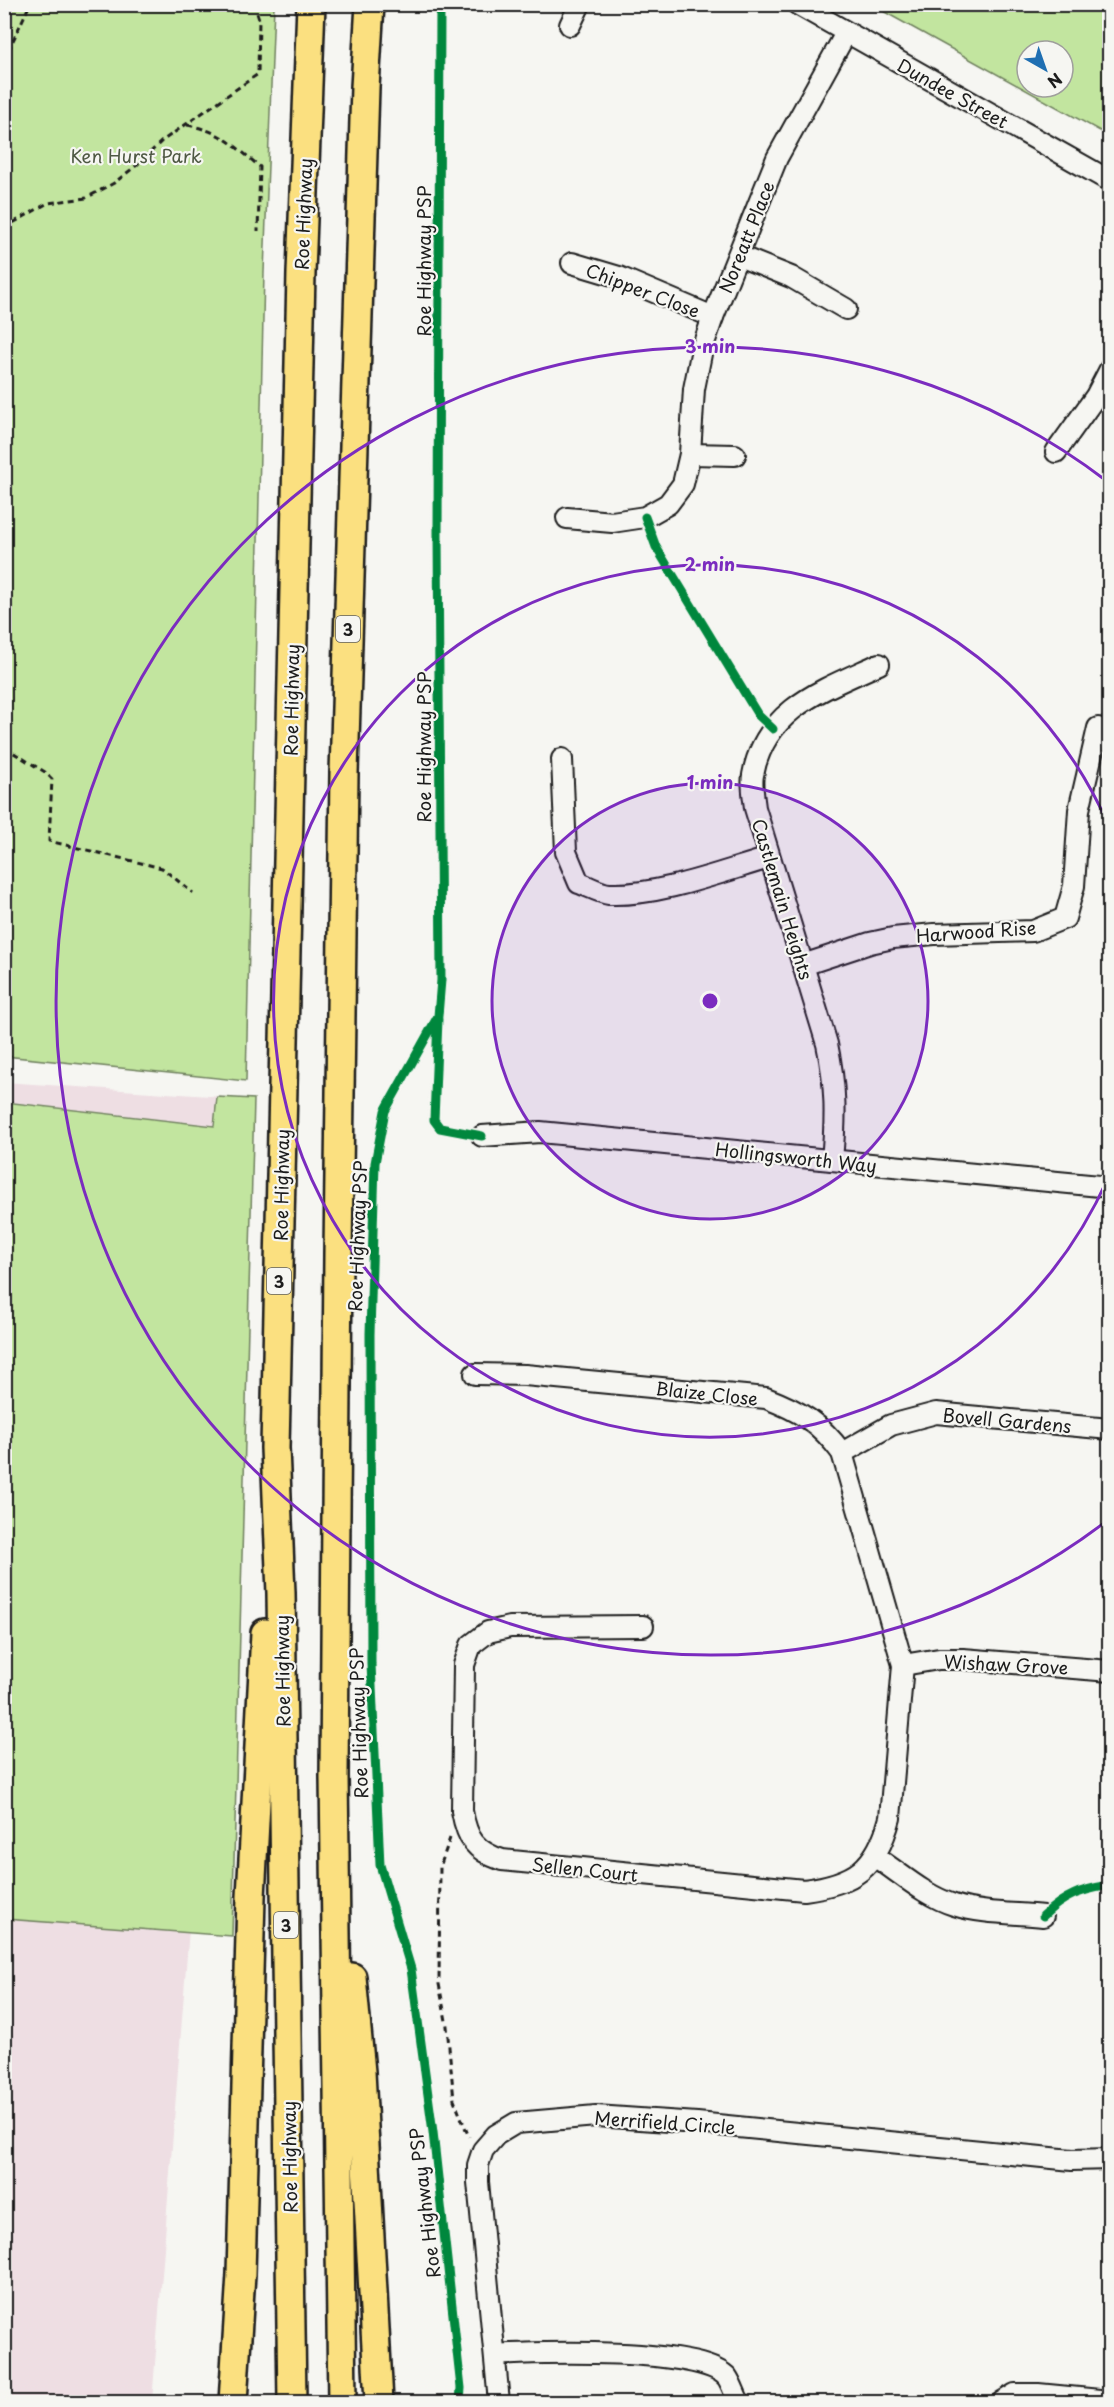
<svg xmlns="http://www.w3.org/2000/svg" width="1114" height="2407" font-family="'Playpen Sans',sans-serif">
<rect width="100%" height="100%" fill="#f6f6f2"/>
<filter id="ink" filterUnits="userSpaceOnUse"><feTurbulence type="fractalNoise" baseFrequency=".0167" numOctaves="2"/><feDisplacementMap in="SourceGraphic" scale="12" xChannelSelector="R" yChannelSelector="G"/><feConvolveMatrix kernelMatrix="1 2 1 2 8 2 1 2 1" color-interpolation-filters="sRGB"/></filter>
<g filter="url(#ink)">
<polygon fill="#eedee3" points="4,1082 254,1099 152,2402 5,2402"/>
<g fill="#c2e59f" stroke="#6f805e" stroke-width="1.5" fill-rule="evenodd">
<polygon points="5,4 274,5 264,272 246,1081 5,1056"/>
<path d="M872,5h237v131zM1027,51h36v36h-36z"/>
<polygon points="217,1097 254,1099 232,1936 5,1919 5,1102 214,1126"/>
</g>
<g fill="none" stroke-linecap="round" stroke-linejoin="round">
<defs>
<g id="minor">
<polyline points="797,4 1110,181"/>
<polyline points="570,25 580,4"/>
<polyline points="739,256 791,277 846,309"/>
<polyline points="572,263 619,277 713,317"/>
<polyline points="1056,452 1096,396 1110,369"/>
<polyline points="690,454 735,455"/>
<polyline points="567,518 612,522 645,517 668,504 683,484 690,454 694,389 702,349 713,317 777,158 846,33"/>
<path d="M562,759l4,93 13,31c9,3 21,10 30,11 50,2 112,-22 160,-36"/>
<polyline points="803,965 870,943 893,938 934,934 1033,931 1065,918 1074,886 1079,810 1098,728"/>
<polyline points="482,1136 540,1132 1110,1187"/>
<path d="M832,1160c4,-43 4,-74 -5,-116l-72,-236c-1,-10 -4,-23 -2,-33 12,-67 72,-86 126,-111"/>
<path d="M475,1374l50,1 241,23c34,13 54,25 76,55l61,212 -13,153c-14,51 -35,65 -86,72l-302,-30c-27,-9 -35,-21 -40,-49l2,-146 7,-20 17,-13 22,-5 133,-1"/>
<polyline points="842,1453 891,1425 936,1413 1110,1429"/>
<polyline points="903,1665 939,1659 963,1659 1110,1671"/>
<path d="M874,1856c26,17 51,40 80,49 28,9 60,8 89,11"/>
<path d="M495,2355c41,-3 207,-8 232,22 5,7 8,18 12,25"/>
<polyline points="499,2402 478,2182 478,2165 483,2150 496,2135 516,2123 596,2116 697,2123 1072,2160 1110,2159"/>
<polyline points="1002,2402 1015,2394 1038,2394 1110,2401"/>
</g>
<g id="highway">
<polyline points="352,1977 361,2072 379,2402"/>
<polyline points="233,2402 241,2274 251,1897 265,1633"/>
<polyline points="292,2402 281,1593 275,1448 301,273 311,4"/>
<polyline points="342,2402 334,1776 338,1254 344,773 365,87 370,4"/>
</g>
</defs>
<use href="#minor" stroke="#1c1c1c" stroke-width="24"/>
<use href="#highway" stroke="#1c1c1c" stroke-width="32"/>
<g stroke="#1c1c1c" stroke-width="3" stroke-dasharray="6 4.5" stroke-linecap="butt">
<polyline points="4,60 30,4"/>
<path d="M187,125c34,6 48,21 73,42l-2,64"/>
<polyline points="4,228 48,203 86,198 114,183 137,165 162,141 258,74 259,19 254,4"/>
<polyline points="4,750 9,750 45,772 52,779 49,841 162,868 193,893"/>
<polyline points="450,1838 440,1867 439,1984 447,2026 454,2100 469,2137"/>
</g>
<use href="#minor" stroke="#f6f6f2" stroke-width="20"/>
<use href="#highway" stroke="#fbe080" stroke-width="27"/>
<defs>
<g id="cycleway">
<polyline points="440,4 438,533 441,980 438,1016 385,1111 375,1163 370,1334 371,1664 380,1865 411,1969 433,2132 461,2388 460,2402"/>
<polyline points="645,517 656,547 758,715 773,729"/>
<polyline points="438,1019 434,1120 440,1128 482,1136"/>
<path d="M1043,1916c22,-21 37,-26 67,-31"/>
</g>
</defs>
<use href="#cycleway" stroke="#f6f6f2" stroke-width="13"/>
<use href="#cycleway" stroke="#00873e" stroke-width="9"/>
</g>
</g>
<circle cx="710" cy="1001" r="218" fill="#7b2cbf" fill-opacity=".12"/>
<g fill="none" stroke="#7b2cbf" stroke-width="3">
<circle cx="710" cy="1001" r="218"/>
<path d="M1108 1178A436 436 0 1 1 1108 824"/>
<path d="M1108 1520A654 654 0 1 1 1108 482"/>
</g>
<g text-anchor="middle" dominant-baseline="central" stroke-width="4.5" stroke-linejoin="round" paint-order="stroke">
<g fill="#f6f6f2" stroke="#5d5d5c" stroke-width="1.5">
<rect x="336" y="616" width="24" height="26" rx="4.5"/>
<rect x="267" y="1268" width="24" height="26" rx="4.5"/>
<rect x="274" y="1912" width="24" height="26" rx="4.5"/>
</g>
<g font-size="16" font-weight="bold" fill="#1c1c1c">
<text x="348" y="629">3</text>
<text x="279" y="1281">3</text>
<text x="286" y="1925">3</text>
</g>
<g font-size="18" fill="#1c1c1c" stroke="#f6f6f2">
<text transform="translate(953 93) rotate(29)">Dundee Street</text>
<text transform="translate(303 214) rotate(-88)">Roe Highway</text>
<text transform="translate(746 237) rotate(-68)">Noreatt Place</text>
<text transform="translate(423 261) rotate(-90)">Roe Highway PSP</text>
<text transform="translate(643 290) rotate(21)">Chipper Close</text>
<text transform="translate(291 700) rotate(-89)">Roe Highway</text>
<text transform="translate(423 747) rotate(-90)">Roe Highway PSP</text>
<text transform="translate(783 899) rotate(73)">Castlemain Heights</text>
<text transform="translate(976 931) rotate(-4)">Harwood Rise</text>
<text transform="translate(796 1157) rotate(6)">Hollingsworth Way</text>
<text transform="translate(281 1185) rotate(-89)">Roe Highway</text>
<text transform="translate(357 1236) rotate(-88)">Roe Highway PSP</text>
<text transform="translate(707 1393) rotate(6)">Blaize Close</text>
<text transform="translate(1007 1420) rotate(5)">Bovell Gardens</text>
<text transform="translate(1006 1664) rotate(3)">Wishaw Grove</text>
<text transform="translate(282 1671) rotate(-91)">Roe Highway</text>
<text transform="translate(358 1723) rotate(-92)">Roe Highway PSP</text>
<text transform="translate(585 1869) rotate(6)">Sellen Court</text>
<text transform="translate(665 2122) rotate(4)">Merrifield Circle</text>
<text transform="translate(289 2157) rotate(-91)">Roe Highway</text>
<text transform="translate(424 2203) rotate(-97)">Roe Highway PSP</text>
</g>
<g font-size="18" fill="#4e5843" stroke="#f6f6f2">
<text x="136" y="155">Ken Hurst Park</text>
</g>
</g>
<circle cx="710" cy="1001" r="9" fill="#7b2cbf" stroke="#f6f6f2" stroke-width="3"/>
<g font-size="18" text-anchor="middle" font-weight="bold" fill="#7b2cbf" stroke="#f6f6f2" stroke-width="4.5" stroke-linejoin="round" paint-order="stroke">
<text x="710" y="353">3 min</text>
<text x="710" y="571">2 min</text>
<text x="710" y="789">1 min</text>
</g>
<rect width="1114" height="2407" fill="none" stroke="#f6f6f2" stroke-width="24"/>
<rect x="12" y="12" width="1090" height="2383" fill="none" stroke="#1c1c1c" stroke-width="2" filter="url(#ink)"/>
<g transform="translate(1045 69) rotate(140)"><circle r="28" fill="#f6f6f2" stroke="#9f9f9c" stroke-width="1.5"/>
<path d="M0-4.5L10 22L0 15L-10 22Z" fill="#1f6fb2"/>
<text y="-9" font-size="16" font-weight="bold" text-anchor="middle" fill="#1c1c1c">N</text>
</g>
</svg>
